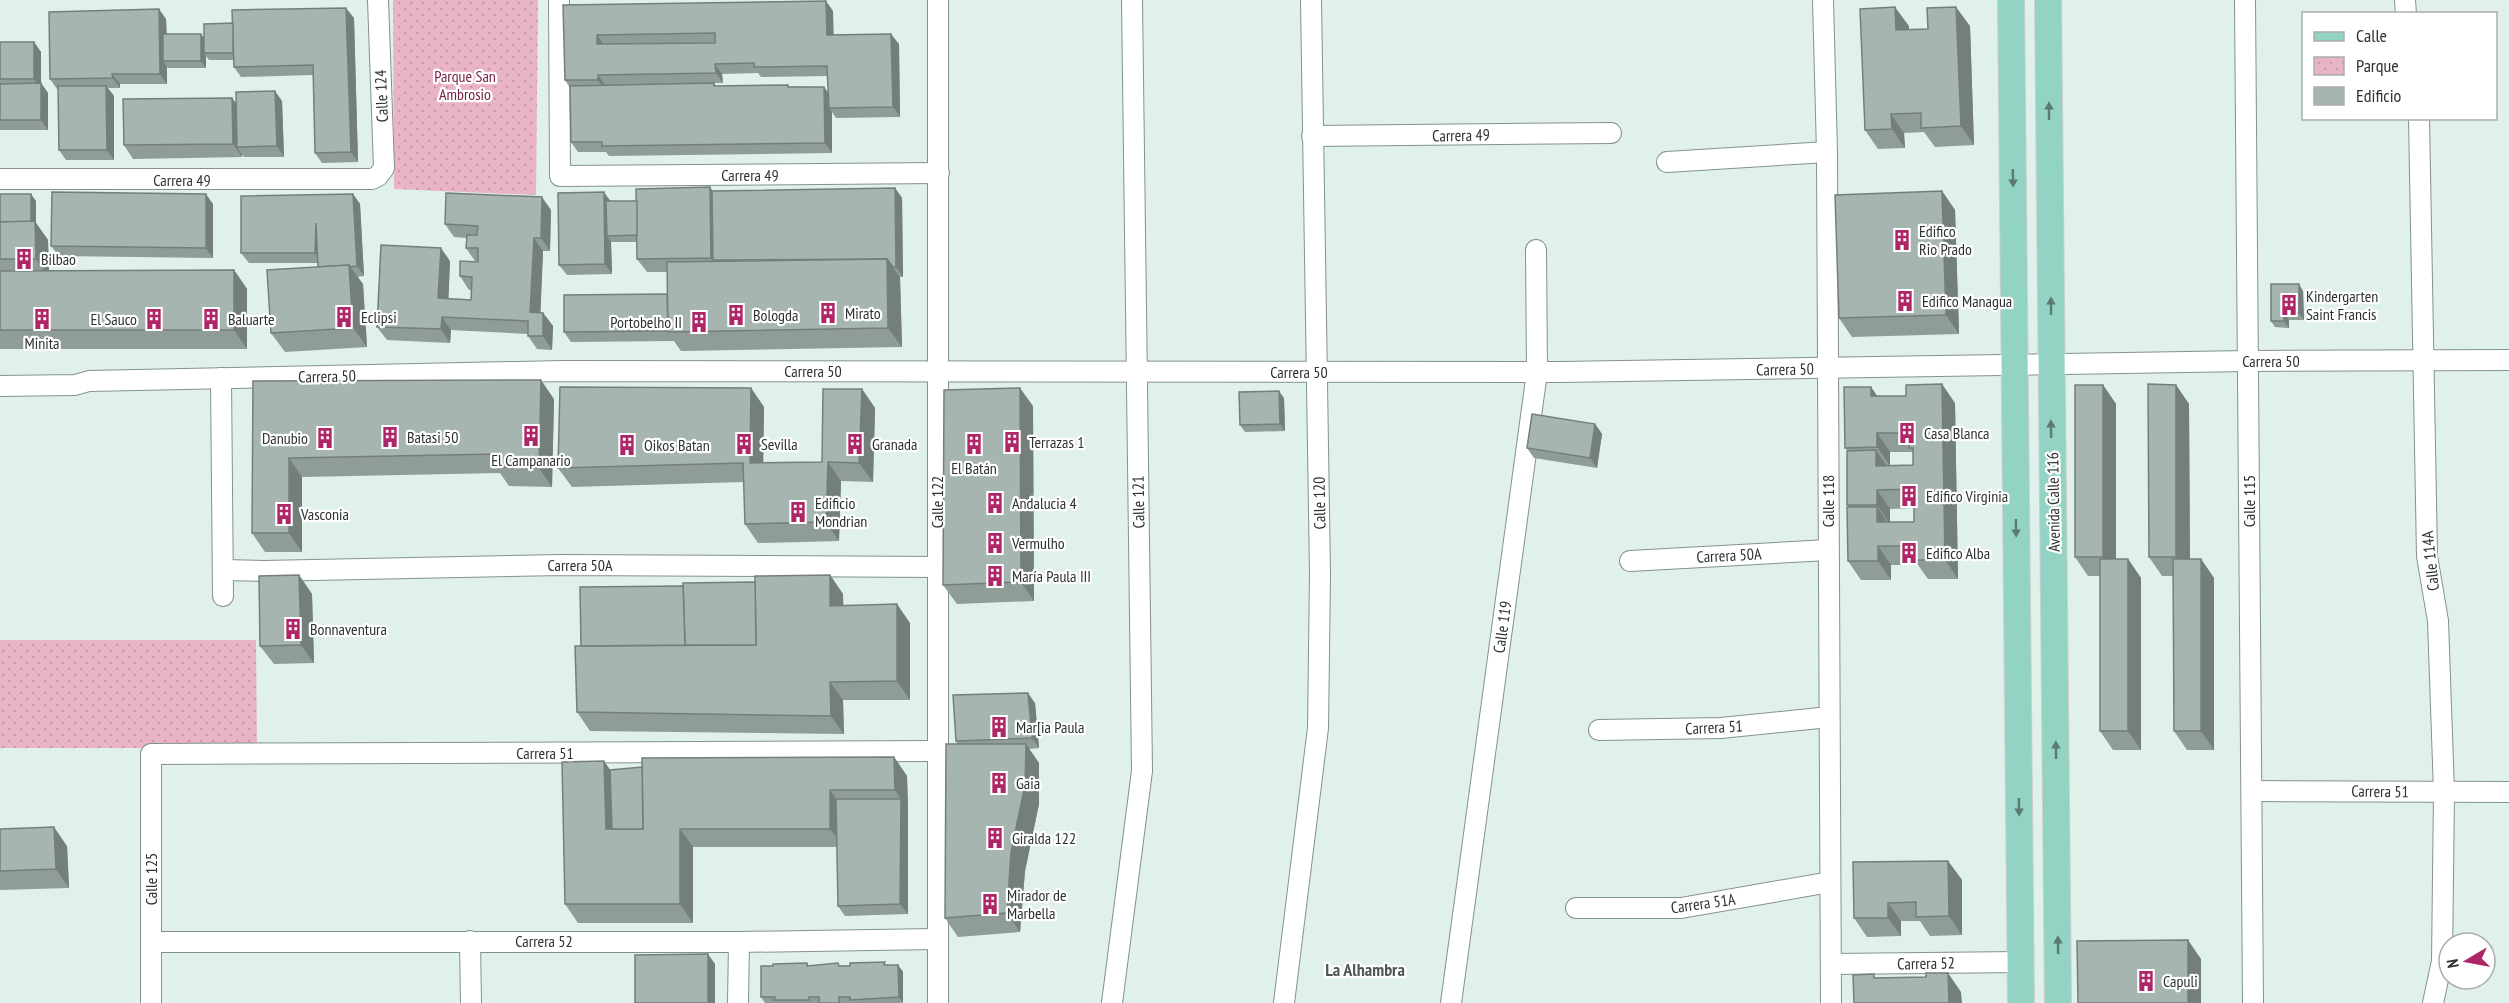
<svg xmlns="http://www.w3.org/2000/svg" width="2509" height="1003" font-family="'PT Sans Narrow',sans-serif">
<defs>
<pattern id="park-dots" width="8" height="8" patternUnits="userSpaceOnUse" patternTransform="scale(1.5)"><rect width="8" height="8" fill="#eab4c7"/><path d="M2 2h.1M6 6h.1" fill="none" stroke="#c99bab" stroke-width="1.8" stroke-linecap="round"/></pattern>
</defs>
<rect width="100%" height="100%" fill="#e0f0eb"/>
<g fill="url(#park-dots)">
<polygon points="393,0 538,0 536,195 394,189"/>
<polygon points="0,640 256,640 257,748 0,748"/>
</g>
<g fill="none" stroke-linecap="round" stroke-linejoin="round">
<defs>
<g id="minor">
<polyline points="559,0 560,176 939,173"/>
<polyline points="938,0 938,1003"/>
<polyline points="1823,0 1827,152 1831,1003"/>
<polyline points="2245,0 2253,1003"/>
<polyline points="2405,0 2406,14"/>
<polyline points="2419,118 2427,556 2438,621 2444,792 2442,961 2433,1003"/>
<polyline points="1312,136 1611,133"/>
<polyline points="1667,162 1827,152"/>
<polyline points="0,179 372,179 378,176 384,168 378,0"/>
<polyline points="221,378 223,596"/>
<polyline points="0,386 75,385 89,381 562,371 1560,372 2248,361 2509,360"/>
<polyline points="1630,561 1828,550"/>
<polyline points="223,570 264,571 562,565 937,567"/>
<polyline points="1599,730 1721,728 1829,717"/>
<polyline points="2252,791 2509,792"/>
<polyline points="1576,908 1681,908 1830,882"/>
<polyline points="470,941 471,1003"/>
<polyline points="151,942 739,942 936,939"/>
<polyline points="1831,964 2021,962"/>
<polyline points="151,1003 151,754 938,751"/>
<polyline points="738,1003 739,942"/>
<polyline points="1112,1003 1142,771 1132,0"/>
<polyline points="1284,1003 1318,728 1320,574 1311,0"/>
<polyline points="1451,1003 1537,372 1536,250"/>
</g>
<g id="major">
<polyline points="2011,0 2021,1003"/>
<polyline points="2048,0 2058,1003"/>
</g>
</defs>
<use href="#minor" stroke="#83928d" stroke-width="22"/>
<use href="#major" stroke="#cccecd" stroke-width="28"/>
<use href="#minor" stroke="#fff" stroke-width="20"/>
<use href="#major" stroke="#92d3c4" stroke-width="26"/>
</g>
<g fill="#8f9c97" fill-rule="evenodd">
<path d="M563,5l270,6v24l66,9 1,73 -64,1 -4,-6v41l-223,3 -3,-4h-28l-7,-10 -1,-54 -5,-8zM758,73l3,4 67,-1v16l-4,-5 -108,-1 -2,-3h9l-1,-9z"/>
<polygon points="354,18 358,162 322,163 315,153 313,75 241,77 234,67 233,60 209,60 206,56 206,68 168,68 167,67 167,84 120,84 120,88 108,88 114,96 114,160 66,160 59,150 58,89 57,89 50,79 166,19 167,34 204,38 233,23"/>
<polygon points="1909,26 1909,30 1970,26 1974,145 1935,147 1924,132 1904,133 1905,148 1878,149 1865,130"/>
<polygon points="0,42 34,42 41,52 41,83 48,93 48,130 0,130"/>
<polygon points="232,98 236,103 282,101 284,157 244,157 242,155 242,157 133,159 124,145"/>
<polygon points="710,187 712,191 895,188 902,198 903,277 900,277 902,347 681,351 674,341 571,342 564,332 667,294 667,272 647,272 637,259 637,242 611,242 612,274 567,275 559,265 610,201 637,201"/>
<polygon points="1942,191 1955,210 1959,334 1852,337 1839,318"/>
<polygon points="0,194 36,201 36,223 48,240 49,270 234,270 247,289 247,349 0,349"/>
<polygon points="353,194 360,204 364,276 357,277 363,284 367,347 285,352 271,333 318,267 318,263 249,263 241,253"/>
<polygon points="213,204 213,258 59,256 51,246"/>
<polygon points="551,210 550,251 543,251 540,313 543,313 553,326 552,350 537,349 528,336 528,334 451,330 450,343 387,340 377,327 450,261 448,299 471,300 472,290 469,290 460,276 478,262 478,261 475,261 466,248 467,238 454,237 445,224"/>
<polygon points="2303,291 2304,320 2289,320 2289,328 2275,327 2271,321"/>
<polygon points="253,381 554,399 552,487 509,486 500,473 302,477 302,552 265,552 252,533"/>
<polygon points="2103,385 2116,404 2116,559 2128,559 2141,578 2141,750 2113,750 2100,731 2100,576 2088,576 2075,557"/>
<polygon points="2176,385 2189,404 2190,559 2201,559 2214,578 2214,750 2187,750 2174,731 2173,576 2162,576 2149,557"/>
<path d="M1871,387l6,9 78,7 3,176h-30l-10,-14h-27v15h-30l-13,-19v-110l-3,-3zM1890,452h22l1,1v12h-23zM1914,508v14h-24v-13z"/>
<polygon points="751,388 764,407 763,463 822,462 862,389 875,408 873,482 841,481 839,541 758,543 745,524 744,482 572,487 558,468"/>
<polygon points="1284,398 1285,431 1245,432 1240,425"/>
<polygon points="1033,406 1034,601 957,604 943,585"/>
<polygon points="1595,424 1602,434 1597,468 1534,458 1527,448"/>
<polygon points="299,575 312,594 314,663 274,664 260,646"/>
<polygon points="830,575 843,594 843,606 910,623 910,700 843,700 844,734 590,731 577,712 581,646 683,586 755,582"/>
<polygon points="1035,703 1039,748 1029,749 1039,763 1039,804 1025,871 1020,932 958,937 945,918 957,744 956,741"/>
<polygon points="894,757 907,776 908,809 908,914 845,916 838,906 837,847 693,847 693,923 578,923 565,904 604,761 610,770"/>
<polygon points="0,829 67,846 69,888 0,890"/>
<polygon points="1948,861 1962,880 1962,935 1930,936 1920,921 1901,921 1901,936 1867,937 1854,918"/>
<polygon points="807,963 809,966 898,965 903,972 903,1003 765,1003 761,997 773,966"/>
</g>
<g fill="#747f7b">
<polygon points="826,1 833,11 834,45 827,35"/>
<polygon points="1895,7 1909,26 1909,49 1896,30"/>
<polygon points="1956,7 1970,26 1974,145 1961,126"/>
<polygon points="346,8 354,18 358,162 351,152"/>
<polygon points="159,9 166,19 167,61 163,61 167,67 167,84 160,74"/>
<polygon points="201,34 206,40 204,53 206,56 206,68 201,61"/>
<polygon points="891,34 899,44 900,117 893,107"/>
<polygon points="597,35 604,45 597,44"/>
<polygon points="34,42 41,52 41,83 48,93 48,130 41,120 41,89 34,79"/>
<polygon points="715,64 722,74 723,83 716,73"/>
<polygon points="112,74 120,84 120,88 113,78"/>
<polygon points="598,75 605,85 605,90 598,80"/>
<polygon points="106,86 114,96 114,160 107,150"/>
<polygon points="824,87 831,97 829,108 832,112 832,153 825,143"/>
<polygon points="275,91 282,101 284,157 277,146"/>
<polygon points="232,98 242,111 237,147 242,155 242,157 233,144"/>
<polygon points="1891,114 1904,133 1905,148 1892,129"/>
<polygon points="710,187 719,201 713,260 721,271 711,258"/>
<polygon points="895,188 902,198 903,277 896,267"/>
<polygon points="1942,191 1955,210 1959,334 1946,315"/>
<polygon points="604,192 611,202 607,236 611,242 612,274 605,264"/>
<polygon points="31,194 36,201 36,223 48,240 49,278 36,259 31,222"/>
<polygon points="206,194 213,204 213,258 206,248"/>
<polygon points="353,194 360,204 364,276 357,266"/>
<polygon points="542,197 551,210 550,251 541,238"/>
<polygon points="316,223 322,263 315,253"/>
<polygon points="534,238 543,251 540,326 530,312"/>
<polygon points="441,248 450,261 448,312 438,298"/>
<polygon points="887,259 900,277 902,347 888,328"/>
<polygon points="349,265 363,284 367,347 353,328"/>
<polygon points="234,270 247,289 247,349 234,330"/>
<polygon points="2299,284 2303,291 2304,320 2299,313"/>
<polygon points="543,313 553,326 552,350 543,336"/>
<polygon points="2284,313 2289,320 2289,328 2284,321"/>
<polygon points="442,317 451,330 450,343 441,329"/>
<polygon points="541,380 554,399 552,487 539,468"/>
<polygon points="1942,384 1955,403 1958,579 1945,560"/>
<polygon points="2103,385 2116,404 2116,576 2103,557"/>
<polygon points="2176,385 2189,404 2190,576 2176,557"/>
<polygon points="1871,387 1884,406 1871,396"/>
<polygon points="751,388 764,407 763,482 750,463"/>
<polygon points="1020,388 1033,406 1034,601 1021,582"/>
<polygon points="862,389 875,408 873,482 859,463"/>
<polygon points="1279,391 1284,398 1285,431 1280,424"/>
<polygon points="1595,424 1602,434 1597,468 1590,458"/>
<polygon points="1877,433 1890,452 1890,466 1877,447"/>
<polygon points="1876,450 1889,469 1876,466"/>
<polygon points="289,458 302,477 302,552 289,533"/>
<polygon points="828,462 841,481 839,541 826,522"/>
<polygon points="1877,490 1890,509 1890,524 1877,505"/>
<polygon points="1877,507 1890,526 1877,522"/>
<polygon points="1878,546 1891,565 1891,580 1878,561"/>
<polygon points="2128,559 2141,578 2141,750 2128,731"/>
<polygon points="2201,559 2214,578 2214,750 2201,731"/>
<polygon points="299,575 312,594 314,663 301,645"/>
<polygon points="830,575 843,594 844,625 830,606"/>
<polygon points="897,604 910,623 910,700 897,681"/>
<polygon points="830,682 843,700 844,734 831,716"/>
<polygon points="1028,693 1035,703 1039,748 1032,738"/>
<polygon points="1026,744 1039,763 1039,804 1025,871 1020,932 1007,913 1011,852"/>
<polygon points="894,757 907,776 908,809 908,914 900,904 901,799 895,790"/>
<polygon points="604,761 617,780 613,838 606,829"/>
<polygon points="830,790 843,809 844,847 830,829"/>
<polygon points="54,827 67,846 69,888 56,869"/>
<polygon points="680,829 693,847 693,923 680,904"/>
<polygon points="1948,861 1962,880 1962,935 1949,916"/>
<polygon points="1888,903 1901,921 1901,936 1888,918"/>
<polygon points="2188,940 2201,959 2201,1003 2188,1003"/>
<polygon points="708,954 715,964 715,1003 708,1003"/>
<polygon points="898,965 903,972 903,1003 899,997"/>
<polygon points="1948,973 1961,992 1962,1003 1949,1003"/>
</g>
<g fill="#a6b5b0" stroke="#747f7b" stroke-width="1.5" fill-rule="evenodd">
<path d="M826,1l1,34 64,-1 2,73 -64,1 -2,-42 -73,1v-4l-39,1 1,9 -118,2v5h-33l-2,-75zM715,33v10l-118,1v-9z"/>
<polygon points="1895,7 1896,30 1928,29 1927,8 1956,7 1961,126 1921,128 1921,113 1891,114 1892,129 1865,130 1860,9"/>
<polygon points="346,8 351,152 315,153 313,65 234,67 232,10"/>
<polygon points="159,9 160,74 112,74 113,78 50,79 49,12"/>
<polygon points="233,23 233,53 204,53 204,24"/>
<rect x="163" y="34" width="38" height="27"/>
<rect x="0" y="42" width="34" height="37"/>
<polygon points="41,83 41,120 0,120 0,84"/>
<polygon points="714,83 714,86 788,85 788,87 824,87 825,143 602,146 602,142 571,142 570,86"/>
<polygon points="58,86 106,86 107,150 59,150"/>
<polygon points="275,91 277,146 237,147 236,92"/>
<polygon points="232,98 233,144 124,145 123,99"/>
<polygon points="710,187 711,258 637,259 636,189"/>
<polygon points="895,188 896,267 893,267 887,259 713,260 712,191"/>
<polygon points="1942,191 1946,315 1839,318 1835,195"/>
<polygon points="52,192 206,194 206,248 51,246"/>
<polygon points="604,192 605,264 559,265 558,193"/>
<polygon points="446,193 542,197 541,238 534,238 530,312 543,313 543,336 528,336 528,321 442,317 441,329 377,327 381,245 441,248 438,298 471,300 472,277 460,276 460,261 478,262 478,248 466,248 467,235 477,235 478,226 445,224"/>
<rect x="0" y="194" width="31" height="28"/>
<polygon points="353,194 357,266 349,267 349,265 318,267 316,223 315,253 241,253 241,196"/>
<polygon points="606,201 637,201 637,235 607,236"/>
<polygon points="35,221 36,259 0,259 0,222"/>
<polygon points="887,259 888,328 668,332 667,262"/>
<polygon points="349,265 353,328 271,333 267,270"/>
<polygon points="234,270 234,330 0,330 0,271"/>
<polygon points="2271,284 2299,284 2299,313 2284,313 2284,321 2271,321"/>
<polygon points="667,294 668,331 564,332 564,295"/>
<polygon points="541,380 539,468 496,467 496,454 289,458 289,533 252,533 253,381"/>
<polygon points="1942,384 1945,560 1915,560 1915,546 1878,546 1878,561 1848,561 1847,507 1877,507 1877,522 1914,522 1914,489 1877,490 1877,505 1847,505 1847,451 1876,450 1876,466 1913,465 1913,448 1909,448 1909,433 1877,433 1877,447 1845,448 1844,387 1871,387 1871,396 1906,396 1906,385"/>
<polygon points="2148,384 2176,385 2176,557 2149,557"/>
<rect x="2075" y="385" width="28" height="172"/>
<polygon points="560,387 751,388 750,463 822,462 823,389 862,389 859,463 828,462 826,522 745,524 743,463 558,468"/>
<polygon points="1020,388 1021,582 943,585 944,390"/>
<polygon points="1279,391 1280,424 1240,425 1239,392"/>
<polygon points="1532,414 1595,424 1590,458 1527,448"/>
<rect x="2100" y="559" width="28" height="172"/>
<polygon points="2173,559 2201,559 2201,731 2174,731"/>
<polygon points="299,575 301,645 260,646 259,576"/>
<polygon points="830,575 830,606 897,604 897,681 830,682 831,716 577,712 575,646 756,645 755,576"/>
<polygon points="755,582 756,645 685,645 683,583"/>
<polygon points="683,586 685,645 581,646 580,587"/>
<polygon points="1028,693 1032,738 956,741 953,695"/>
<polygon points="946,744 1026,744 1025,785 1011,852 1007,913 945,918"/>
<polygon points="894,757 895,790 830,790 830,829 680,829 680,904 565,904 562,762 604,761 606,829 643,829 642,758"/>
<polygon points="642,767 643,829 612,829 610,770"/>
<polygon points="836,799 901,799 900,904 838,906"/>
<polygon points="54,827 56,869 0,871 0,829"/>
<polygon points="1948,861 1949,916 1916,917 1916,902 1888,903 1888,918 1854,918 1853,862"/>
<polygon points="2188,940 2188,1003 2078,1003 2077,941"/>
<polygon points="708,954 708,1003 635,1003 635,955"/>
<polygon points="885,962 884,965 898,965 899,997 850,1000 850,997 839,997 839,1003 819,1003 819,997 809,997 809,1000 774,1000 775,997 761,997 761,966 773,966 773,964 807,963 807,966 838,963 839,966 850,966 850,963"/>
<polygon points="1926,973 1948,973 1949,1003 1854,1003 1853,975 1874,974 1874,978 1926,977"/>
</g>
<defs><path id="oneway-solid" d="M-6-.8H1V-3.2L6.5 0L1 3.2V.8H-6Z" transform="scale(1.5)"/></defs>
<g fill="#5a7a73">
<use href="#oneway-solid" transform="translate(2049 111) rotate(-90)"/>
<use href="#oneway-solid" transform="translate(2013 178) rotate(89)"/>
<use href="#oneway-solid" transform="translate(2051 306) rotate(-90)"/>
<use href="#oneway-solid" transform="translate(2051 429) rotate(-91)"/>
<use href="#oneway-solid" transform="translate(2016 528) rotate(89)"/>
<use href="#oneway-solid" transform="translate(2056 750) rotate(-91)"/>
<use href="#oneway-solid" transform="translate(2019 807) rotate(89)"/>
<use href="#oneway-solid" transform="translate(2058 945) rotate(-91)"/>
</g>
<defs>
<symbol id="building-bare" viewBox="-9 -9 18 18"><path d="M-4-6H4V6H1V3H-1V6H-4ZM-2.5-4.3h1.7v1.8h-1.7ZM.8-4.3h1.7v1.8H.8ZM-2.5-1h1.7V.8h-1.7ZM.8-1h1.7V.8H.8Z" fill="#af2668" stroke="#fff" stroke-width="2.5" paint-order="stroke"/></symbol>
</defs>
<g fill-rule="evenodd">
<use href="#building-bare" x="1887" y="225" width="30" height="30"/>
<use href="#building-bare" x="9" y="244" width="30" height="30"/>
<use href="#building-bare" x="1890" y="286" width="30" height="30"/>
<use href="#building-bare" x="2274" y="290" width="30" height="30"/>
<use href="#building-bare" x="813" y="298" width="30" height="30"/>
<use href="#building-bare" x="721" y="300" width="30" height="30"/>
<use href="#building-bare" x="329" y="302" width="30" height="30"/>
<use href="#building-bare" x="27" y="304" width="30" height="30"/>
<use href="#building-bare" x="139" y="304" width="30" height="30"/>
<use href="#building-bare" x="196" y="304" width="30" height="30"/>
<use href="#building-bare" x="684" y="307" width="30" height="30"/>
<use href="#building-bare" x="1892" y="418" width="30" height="30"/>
<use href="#building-bare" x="516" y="421" width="30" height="30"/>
<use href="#building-bare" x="375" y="422" width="30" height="30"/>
<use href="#building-bare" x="310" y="423" width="30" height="30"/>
<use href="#building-bare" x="997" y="427" width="30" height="30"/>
<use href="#building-bare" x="729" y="429" width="30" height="30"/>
<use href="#building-bare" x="840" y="429" width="30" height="30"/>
<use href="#building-bare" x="959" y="429" width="30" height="30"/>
<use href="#building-bare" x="612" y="430" width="30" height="30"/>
<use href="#building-bare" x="1894" y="481" width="30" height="30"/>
<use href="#building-bare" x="980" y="488" width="30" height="30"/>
<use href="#building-bare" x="783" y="497" width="30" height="30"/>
<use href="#building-bare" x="269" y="499" width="30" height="30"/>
<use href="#building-bare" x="980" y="528" width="30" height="30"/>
<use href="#building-bare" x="1894" y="538" width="30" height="30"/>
<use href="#building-bare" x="980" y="561" width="30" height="30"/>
<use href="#building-bare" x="278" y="614" width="30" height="30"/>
<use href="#building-bare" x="984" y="712" width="30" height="30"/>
<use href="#building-bare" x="984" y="768" width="30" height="30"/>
<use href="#building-bare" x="980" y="823" width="30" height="30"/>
<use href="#building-bare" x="975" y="889" width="30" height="30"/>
<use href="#building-bare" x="2131" y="966" width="30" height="30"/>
</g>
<g text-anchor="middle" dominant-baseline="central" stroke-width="4.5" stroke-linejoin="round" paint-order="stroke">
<g font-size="16" fill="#711d43" stroke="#fff">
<text x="465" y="76">Parque San<tspan x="465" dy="18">Ambrosio</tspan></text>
</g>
<g font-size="16" fill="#2c3230" stroke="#fff">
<text transform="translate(381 96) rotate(-92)">Calle 124</text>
<text transform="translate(1461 135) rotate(-1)">Carrera 49</text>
<text x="750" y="175">Carrera 49</text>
<text x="182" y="180">Carrera 49</text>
<text x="2271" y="361">Carrera 50</text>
<text transform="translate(1785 369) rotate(-1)">Carrera 50</text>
<text x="813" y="371">Carrera 50</text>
<text x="1299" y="372">Carrera 50</text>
<text transform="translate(327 376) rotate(-1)">Carrera 50</text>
<text transform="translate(1828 501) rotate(-90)">Calle 118</text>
<text transform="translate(2249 501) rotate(-90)">Calle 115</text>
<text transform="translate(937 502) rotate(-90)">Calle 122</text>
<text transform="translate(1138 502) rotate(-91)">Calle 121</text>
<text transform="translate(2053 502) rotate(-91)">Avenida Calle 116</text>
<text transform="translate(1319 503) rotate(-91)">Calle 120</text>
<text transform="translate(1729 555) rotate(-3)">Carrera 50A</text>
<text transform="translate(2430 561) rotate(-96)">Calle 114A</text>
<text x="580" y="565">Carrera 50A</text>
<text transform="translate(1502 627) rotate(-82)">Calle 119</text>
<text transform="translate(1714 727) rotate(-3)">Carrera 51</text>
<text x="545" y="753">Carrera 51</text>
<text transform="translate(2380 791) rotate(1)">Carrera 51</text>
<text transform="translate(151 879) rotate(-90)">Calle 125</text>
<text transform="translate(1703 903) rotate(-8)">Carrera 51A</text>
<text x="544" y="941">Carrera 52</text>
<text transform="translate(1926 963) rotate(-1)">Carrera 52</text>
</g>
<g font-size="16" fill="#2c3230" stroke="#fff" text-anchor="start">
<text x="1919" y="231">Edifico<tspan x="1919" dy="18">Rio Prado</tspan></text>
<text x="41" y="259">Bilbao</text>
<text x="2306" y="296">Kindergarten<tspan x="2306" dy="18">Saint Francis</tspan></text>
<text x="1922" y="301">Edifico Managua</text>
<text x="845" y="313">Mirato</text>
<text x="753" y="315">Bologda</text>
<text x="361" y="317">Eclipsi</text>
<text x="137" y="319" text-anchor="end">El Sauco</text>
<text x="228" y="319">Baluarte</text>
<text x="682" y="322" text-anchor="end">Portobelho II</text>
<text x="42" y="343" text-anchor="middle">Minita</text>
<text x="1924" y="433">Casa Blanca</text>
<text x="407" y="437">Batasi 50</text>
<text x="308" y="438" text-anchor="end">Danubio</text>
<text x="1029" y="442">Terrazas 1</text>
<text x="761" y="444">Sevilla</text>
<text x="872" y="444">Granada</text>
<text x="644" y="445">Oikos Batan</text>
<text x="531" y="460" text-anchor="middle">El Campanario</text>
<text x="974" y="468" text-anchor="middle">El Batán</text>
<text x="1926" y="496">Edifico Virginia</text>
<text x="815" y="503">Edificio<tspan x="815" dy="18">Mondrian</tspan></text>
<text x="1012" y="503">Andalucia 4</text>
<text x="301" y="514">Vasconia</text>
<text x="1012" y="543">Vermulho</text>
<text x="1926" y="553">Edifico Alba</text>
<text x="1012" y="576">María Paula III</text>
<text x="310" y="629">Bonnaventura</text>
<text x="1016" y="727">Mar[ia Paula</text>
<text x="1016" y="783">Gaia</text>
<text x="1012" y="838">Giralda 122</text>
<text x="1007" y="895">Mirador de<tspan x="1007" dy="18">Marbella</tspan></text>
<text x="2163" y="981">Capuli</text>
</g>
<g font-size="18" font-weight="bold" fill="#4c5955" stroke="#fff">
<text x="1365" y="969">La Alhambra</text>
</g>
</g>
<rect x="2302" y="12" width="195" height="108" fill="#ffffff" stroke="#abadac" stroke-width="1.5"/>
<rect x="2314" y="32" width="30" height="9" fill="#92d3c4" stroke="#abadac" stroke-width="1.5"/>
<text x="2356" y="42" font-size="18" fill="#2c3230">Calle</text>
<rect x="2314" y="57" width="30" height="18" fill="url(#park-dots)" stroke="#abadac" stroke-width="1.5"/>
<text x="2356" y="72" font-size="18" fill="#2c3230">Parque</text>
<rect x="2314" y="87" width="30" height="18" fill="#a6b5b0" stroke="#abadac" stroke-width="1.5"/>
<text x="2356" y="102" font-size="18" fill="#2c3230">Edificio</text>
<g transform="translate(2467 961) rotate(260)"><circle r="28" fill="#ffffff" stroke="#abadac" stroke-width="1.5"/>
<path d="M0-4.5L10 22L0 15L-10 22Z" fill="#af2668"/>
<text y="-9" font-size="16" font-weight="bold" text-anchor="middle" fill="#2c3230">N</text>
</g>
</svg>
